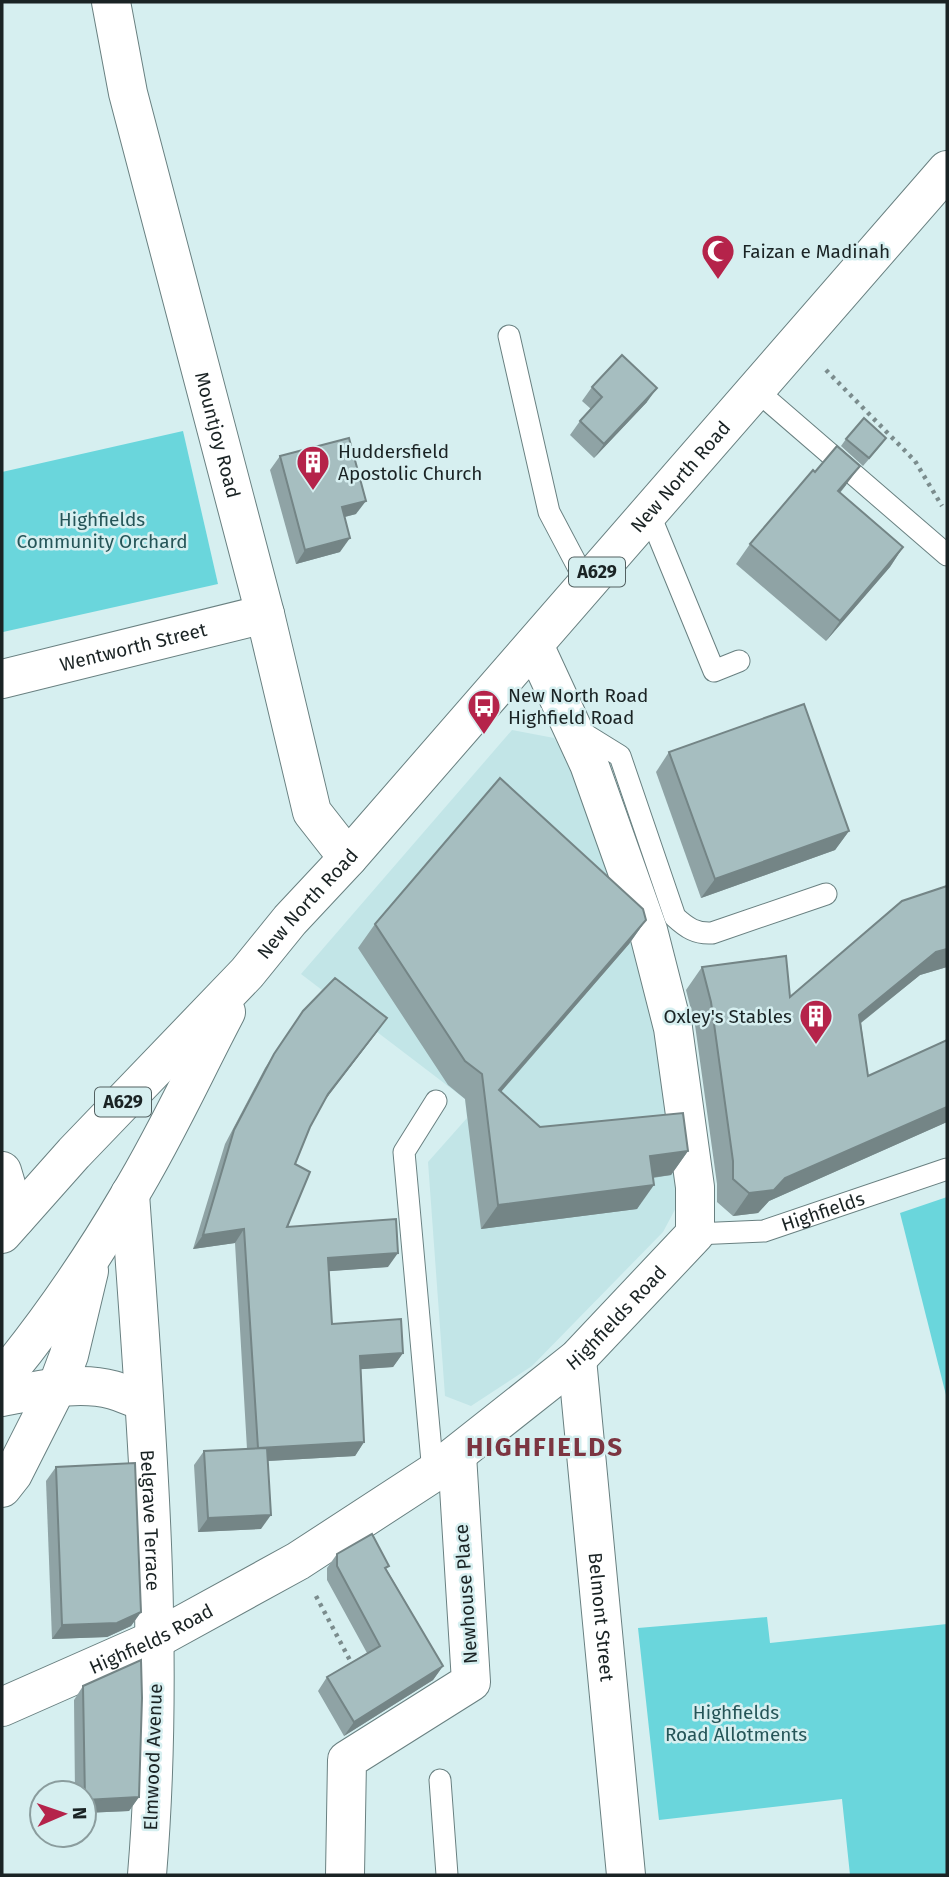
<svg xmlns="http://www.w3.org/2000/svg" width="949" height="1877" font-family="'Fira Sans',sans-serif">
<rect width="100%" height="100%" fill="#d6eff0"/>
<polygon fill="#c2e5e7" points="512,730 554,738 577,775 652,1001 679,1202 663,1232 532,1366 471,1406 445,1396 428,1162 467,1118 465,1099 301,974"/>
<g fill="#6ad6dc">
<polygon points="183,431 218,584 3,632 2,472"/>
<polygon points="947,1197 947,1399 900,1213"/>
<polygon points="767,1617 770,1643 947,1624 947,1875 850,1875 842,1799 659,1820 638,1628"/>
</g>
<g fill="none" stroke-linecap="round" stroke-linejoin="round">
<defs>
<g id="lane">
<polyline points="509,336 549,512 587,584"/>
<polyline points="756,390 947,555"/>
<polyline points="649,513 714,671 739,661"/>
<path d="M578,730l42,26 55,161c12,11 21,17 37,16l114,-39"/>
<path id="s1" d="M695,1234l69,-3 183,-62"/>
<polyline points="433,1473 404,1152 436,1101"/>
<polyline points="440,1780 447,1875"/>
</g>
<g id="street">
<path id="s2" d="M111,2l17,91 137,521 47,198 36,46"/>
<path id="s3" d="M2,679l263,-65"/>
<polyline points="2,1171 16,1218"/>
<path id="s4" d="M130,1194c16,227 36,454 17,681"/>
<path id="s5" d="M577,1359l49,516"/>
<path d="M2,1397c35,-6 75,-17 111,-7 10,3 21,8 31,11"/>
<path id="s6" d="M2,1707l154,-68 142,-78 135,-88 144,-114 118,-125v-47l-22,-159 -25,-98 -59,-166 -55,-119"/>
<polyline points="345,1875 347,1760 471,1682 457,1455"/>
</g>
<g id="highway">
<path id="s7" d="M2,1234l72,-81 173,-180 43,-53 58,-62 599,-688"/>
<path d="M2,1379c47,-57 90,-120 127,-183 36,-59 65,-123 97,-184"/>
<polyline points="2,1488 13,1474 57,1387 69,1355 89,1271"/>
</g>
</defs>
<use href="#lane" stroke="#698081" stroke-width="23"/>
<use href="#street" stroke="#698081" stroke-width="40"/>
<use href="#highway" stroke="#698081" stroke-width="40"/>
<g stroke="#7b8c8d" stroke-width="4.5" stroke-dasharray="3.5 5" stroke-linecap="butt">
<polyline points="826,370 915,461 942,506"/>
<polyline points="316,1596 353,1666"/>
</g>
<use href="#lane" stroke="#fff" stroke-width="21"/>
<use href="#street" stroke="#fff" stroke-width="38"/>
<use href="#highway" stroke="#fff" stroke-width="38"/>
</g>
<g fill="#8fa3a5">
<polygon points="592,387 647,402 594,458 570,435 580,421 591,409 582,401"/>
<polygon points="846,439 881,445 863,466 841,446"/>
<polygon points="280,456 356,514 345,517 340,552 296,564 270,470"/>
<polygon points="815,472 846,485 840,493 903,547 890,567 826,641 736,564 750,544"/>
<polygon points="669,752 849,831 835,850 701,898 656,772"/>
<polygon points="947,886 947,967 920,975 861,1023 868,1076 947,1040 947,1122 769,1201 758,1213 733,1216 717,1202 717,1184 695,1025 686,990 702,967 790,997"/>
<polygon points="646,920 629,944 501,1092 540,1127 688,1151 671,1175 653,1178 637,1209 481,1229 465,1099 448,1085 358,948 375,924"/>
<polygon points="303,1011 377,1032 326,1098 310,1127 295,1164 287,1227 388,1267 329,1271 332,1324 403,1353 393,1367 361,1369 364,1442 355,1456 268,1461 261,1529 198,1532 194,1465 204,1451 247,1449 235,1243 193,1249 225,1144 265,1068"/>
<polygon points="56,1467 141,1612 131,1626 107,1637 52,1639 46,1481"/>
<polygon points="337,1554 387,1570 443,1666 433,1680 344,1736 318,1691 327,1677 367,1653 327,1580 327,1568"/>
<polygon points="83,1686 139,1797 129,1811 84,1813 84,1793 75,1793 74,1700"/>
</g>
<g fill="#748586">
<polygon points="657,388 647,402 594,458 604,444"/>
<polygon points="860,466 846,485 824,511 838,491"/>
<polygon points="366,501 356,514 332,520 342,507"/>
<polygon points="350,538 340,552 296,564 305,550"/>
<polygon points="903,547 890,567 826,641 840,621"/>
<polygon points="849,831 835,850 701,898 715,879"/>
<polygon points="646,920 629,944 486,1109 499,1090"/>
<polygon points="947,949 947,967 920,975 843,1037 859,1015 936,952"/>
<polygon points="387,1018 377,1032 319,1108 328,1094"/>
<polygon points="947,1107 947,1122 769,1201 758,1213 733,1216 749,1193"/>
<polygon points="688,1151 671,1175 633,1180 650,1156"/>
<polygon points="654,1185 637,1209 481,1229 498,1205"/>
<polygon points="244,1229 235,1243 193,1249 203,1235"/>
<polygon points="398,1253 388,1267 318,1272 328,1258"/>
<polygon points="403,1353 393,1367 350,1370 360,1356"/>
<polygon points="364,1442 355,1456 248,1462 258,1448"/>
<polygon points="271,1515 261,1529 198,1532 208,1518"/>
<polygon points="141,1612 131,1626 107,1637 52,1639 62,1625"/>
<polygon points="443,1666 433,1680 344,1736 354,1722"/>
<polygon points="139,1797 129,1811 84,1813 85,1800"/>
</g>
<g fill="#a6bec0" stroke="#748586" stroke-width="2">
<polygon points="622,355 657,388 604,444 580,421 602,397 592,387"/>
<polygon points="864,418 886,438 869,458 846,439"/>
<polygon points="349,438 366,501 342,507 350,538 305,550 280,456"/>
<polygon points="837,446 860,466 838,491 903,547 840,621 750,544 813,470 815,472"/>
<polygon points="804,704 849,831 715,879 669,752"/>
<polygon points="500,778 643,909 646,920 499,1090 540,1127 683,1113 688,1151 650,1156 654,1185 498,1205 482,1074 465,1061 375,924"/>
<polygon points="947,886 947,949 936,952 859,1015 868,1076 947,1040 947,1107 785,1178 774,1190 749,1193 733,1179 733,1161 711,1002 702,967 786,956 790,997 902,901"/>
<polygon points="335,978 387,1018 328,1094 310,1127 295,1164 310,1172 287,1227 396,1219 398,1253 328,1258 332,1324 401,1319 403,1353 360,1356 364,1442 258,1448 244,1229 203,1235 234,1130 274,1054 303,1011"/>
<polygon points="267,1448 271,1515 208,1518 204,1451"/>
<polygon points="135,1463 141,1612 117,1623 62,1625 56,1467"/>
<polygon points="372,1534 389,1566 385,1568 443,1666 354,1722 327,1677 380,1646 337,1566 337,1554"/>
<polygon points="141,1660 142,1698 139,1797 85,1800 83,1686"/>
</g>
<defs>
<symbol id="mosque-pin" viewBox="-11 -11 22 30"><path d="M0 17L-7.5 6A9.5 9.5 0 1 1 7.5 6Z" fill="#b5234a" stroke="#d6eff0"/><path d="M3.5-4.9A6 6 0 1 0 3.5 4.9A5 5 0 1 1 3.5-4.9Z" fill="#fff"/></symbol>
<symbol id="building-pin" viewBox="-11 -11 22 30"><path d="M0 17L-7.5 6A9.5 9.5 0 1 1 7.5 6Z" fill="#b5234a" stroke="#d6eff0"/><path d="M-4-6H4V6H1V3H-1V6H-4ZM-2.5-4.3h1.7v1.8h-1.7ZM.8-4.3h1.7v1.8H.8ZM-2.5-1h1.7V.8h-1.7ZM.8-1h1.7V.8H.8Z" fill="#fff"/></symbol>
<symbol id="bus-pin" viewBox="-11 -11 22 30"><path d="M0 17L-7.5 6A9.5 9.5 0 1 1 7.5 6Z" fill="#b5234a" stroke="#d6eff0"/><path d="M-5-6H5V4H4V6H2V4H-2V6H-4V4H-5ZM-3.5-4V0h7V-4ZM-3.5 1.2v1.5H-2V1.2ZM2 1.2v1.5H3.5V1.2Z" fill="#fff"/></symbol>
</defs>
<g fill-rule="evenodd">
<use href="#mosque-pin" x="699" y="232" width="38" height="52"/>
<use href="#building-pin" x="294" y="443" width="38" height="52"/>
<use href="#bus-pin" x="465" y="687" width="38" height="52"/>
<use href="#building-pin" x="797" y="997" width="38" height="52"/>
</g>
<g text-anchor="middle" dominant-baseline="central" stroke-width="5" stroke-linejoin="round" paint-order="stroke">
<g fill="#d6eff0" stroke="#526061" stroke-width="2">
<rect x="569" y="557.5" width="56" height="29" rx="5"/>
<rect x="95" y="1087.5" width="56" height="29" rx="5"/>
</g>
<g font-size="18" font-weight="bold" fill="#1a2324">
<text x="597" y="572">A629</text>
<text x="123" y="1102">A629</text>
</g>
<g font-size="19" fill="#1a2324" stroke="#d6eff0" text-anchor="start">
<text x="742" y="251">Faizan e Madinah</text>
<text x="338" y="451">Huddersfield<tspan x="338" dy="22">Apostolic Church</tspan></text>
<text x="508" y="695">New North Road<tspan x="508" dy="22">Highfield Road</tspan></text>
<text x="792" y="1016" text-anchor="end">Oxley's Stables</text>
</g>
<g font-size="19" fill="#1a2324" stroke="#d6eff0">
<text stroke="none"><textPath href="#s2" startOffset="446">Mountjoy Road</textPath></text>
<text stroke="none"><textPath href="#s7" startOffset="1017">New North Road</textPath></text>
<text stroke="none"><textPath href="#s3" startOffset="135">Wentworth Street</textPath></text>
<text stroke="none"><textPath href="#s7" startOffset="450">New North Road</textPath></text>
<text stroke="none"><textPath href="#s1" startOffset="131">Highfields</textPath></text>
<text stroke="none"><textPath href="#s6" startOffset="732">Highfields Road</textPath></text>
<text stroke="none"><textPath href="#s4" startOffset="327">Belgrave Terrace</textPath></text>
<text transform="translate(466 1594) rotate(-94)">Newhouse Place</text>
<text stroke="none"><textPath href="#s5" startOffset="259">Belmont Street</textPath></text>
<text stroke="none"><textPath href="#s6" startOffset="164">Highfields Road</textPath></text>
<text transform="translate(153 1757) rotate(-88)">Elmwood Avenue</text>
</g>
<g font-size="19" fill="#255558" stroke="#d6eff0">
<text x="102" y="519">Highfields<tspan x="102" dy="22">Community Orchard</tspan></text>
<text x="736" y="1712">Highfields<tspan x="736" dy="22">Road Allotments</tspan></text>
</g>
<g font-size="26" font-weight="bold" letter-spacing="2" fill="#7c3541" stroke="#d6eff0">
<text x="545" y="1447">HIGHFIELDS</text>
</g>
</g>
<rect width="949" height="1877" fill="none" stroke="#1a2324" stroke-width="7"/>
<g transform="translate(63 1814) rotate(88)"><circle r="33" fill="#d6eff0" stroke="#8b9d9e" stroke-width="2"/>
<path d="M0-5L12 26L0 18L-12 26Z" fill="#b5234a"/>
<text y="-10" font-size="19" font-weight="bold" text-anchor="middle" fill="#1a2324">N</text>
</g>
</svg>
